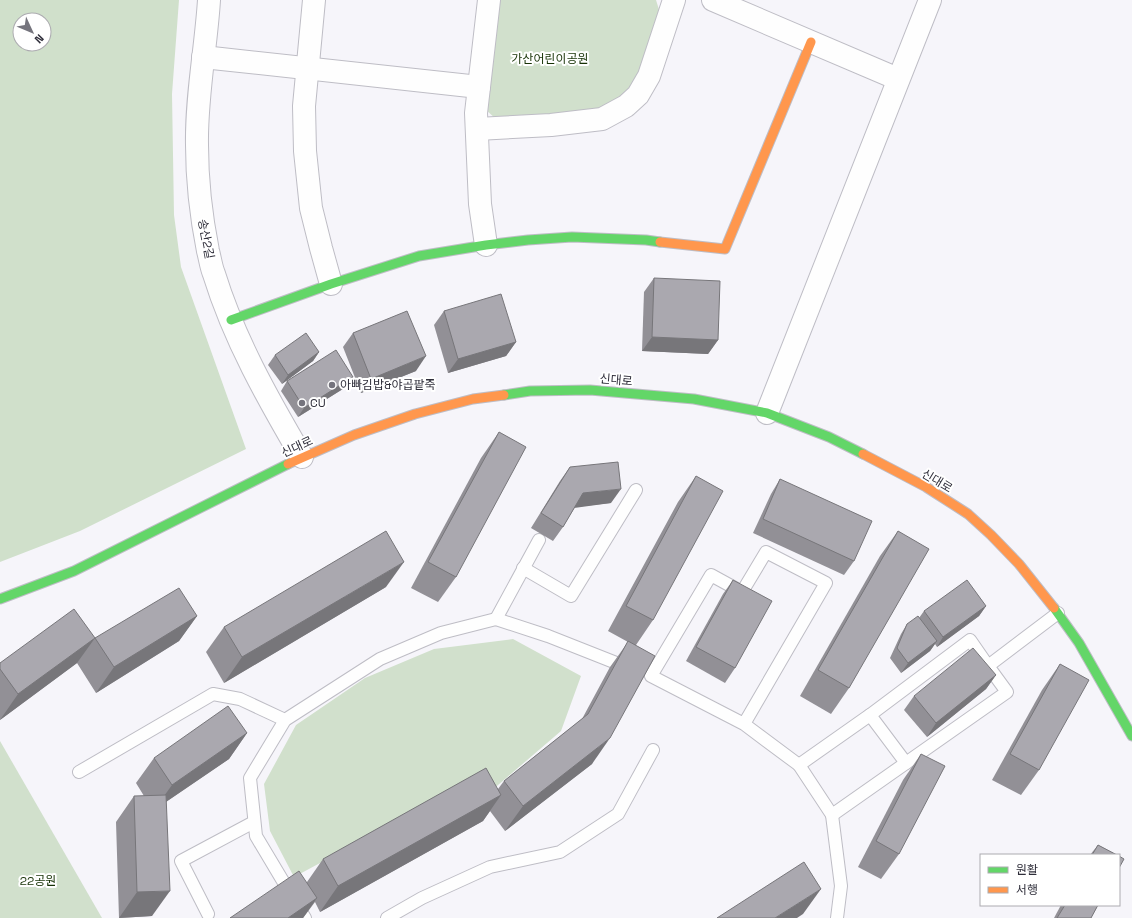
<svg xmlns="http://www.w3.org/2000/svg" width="1132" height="918" font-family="'Space Grotesk','Noto Sans KR',sans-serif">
<rect width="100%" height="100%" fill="#f6f5fa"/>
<g fill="#d1e0cc">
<polygon points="496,0 656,0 661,16 635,85 623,98 599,111 497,120 485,109"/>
<polygon points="513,639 581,676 561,731 484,797 471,782 294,877 270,831 264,784 296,725 365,678 434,649"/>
<polygon points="0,741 102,918 0,918"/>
</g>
<path fill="#d0e0cb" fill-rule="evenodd" d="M0,0h179l-7,94 2,121 7,52 65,182 -166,82 -80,31zM20,20h24v24h-24z"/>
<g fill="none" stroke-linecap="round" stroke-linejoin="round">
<defs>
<g id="lane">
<polyline points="539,540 496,619 548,636 629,668"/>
<polyline points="523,568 571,596 636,490"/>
<polyline points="988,666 1007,692 906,763 870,715 970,640 988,666 1058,613"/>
<polyline points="870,715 799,765 832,815 906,763"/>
<polyline points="744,724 651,676 711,575 742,592 766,552 826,583 744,724 799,765"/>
<polyline points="79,772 213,694 240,699 285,720"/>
<polyline points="832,815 841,886 837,918"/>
<polyline points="208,914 181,861 254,822"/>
<polyline points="305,918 256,836 250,778 285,720 380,659 441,633 496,619"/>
<polyline points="387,918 422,898 490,867 560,852 618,814 653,750"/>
</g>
<g id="street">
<path d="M209,0c-3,48 -13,97 -12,145 0,36 4,71 11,106 2,7 3,16 6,23 20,65 54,125 88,183"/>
<polyline points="314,0 304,106 305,151 311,208 321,248 331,284"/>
<polyline points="713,0 898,79"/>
<polyline points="203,57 479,87"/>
<polyline points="477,129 551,125 602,119 626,106 638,95 649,76 674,0"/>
<polyline points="486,245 480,204 476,113 489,0"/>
<polyline points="767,413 930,0"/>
</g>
<g id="fast">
<polyline points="231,320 331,284 419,256 486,245 528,240 572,237 646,240 660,242"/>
<polyline points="504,395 530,391 590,390 694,399 767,413 829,437 863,454"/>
<polyline points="0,599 74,571 288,464"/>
<polyline points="1054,608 1079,643 1132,736"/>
</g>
<g id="slow">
<polyline points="660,242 725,249 811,42"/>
<polyline points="863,454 926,487 968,514 991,535 1019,564 1054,608"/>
<polyline points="288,464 354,435 415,414 473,399 504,395"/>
</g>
</defs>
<use href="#lane" stroke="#bebdc5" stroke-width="14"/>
<use href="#street" stroke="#bebdc5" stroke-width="24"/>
<use href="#fast" stroke="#bebdc5" stroke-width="11"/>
<use href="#slow" stroke="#bebdc5" stroke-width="11"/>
<use href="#lane" stroke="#fefefe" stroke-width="12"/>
<use href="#street" stroke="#fefefe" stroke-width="22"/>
<use href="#fast" stroke="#63d668" stroke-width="9"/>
<use href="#slow" stroke="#ff974d" stroke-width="9"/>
</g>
<g fill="#929096">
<polygon points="654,278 718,340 708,354 642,351 644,292"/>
<polygon points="444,311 516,342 506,356 448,373 434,325"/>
<polygon points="353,333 416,371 361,393 343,347"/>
<polygon points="319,352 313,361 282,384 268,365 275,355"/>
<polygon points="287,381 346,387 298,417 281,391"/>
<polygon points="499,432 456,577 438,602 411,588 481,458"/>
<polygon points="570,467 611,503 575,507 563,527 553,541 531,528 560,481"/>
<polygon points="696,476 653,620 636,645 592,764 505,831 490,811 483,821 320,912 315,902 303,918 230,918 307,882 323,859 498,789 504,781 582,719 610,667 628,642 608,631 678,502"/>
<polygon points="780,479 854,561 844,575 753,533 771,494"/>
<polygon points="898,531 849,688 831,714 800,696 880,556"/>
<polygon points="733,580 735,668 725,683 686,661 723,594"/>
<polygon points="386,587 224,683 206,652 224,627"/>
<polygon points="986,606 979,616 937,647 935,644 930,651 901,673 890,658 901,634 907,624 919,618 924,611"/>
<polygon points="197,616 179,641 96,693 77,663 0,720 0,663 95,638"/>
<polygon points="1060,664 1039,770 1021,795 992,780 1042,690"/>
<polygon points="996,675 986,689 927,737 904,710 914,696"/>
<polygon points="247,733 229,759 166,802 152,916 119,918 116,822 134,796 144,796 136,783 154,758"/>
<polygon points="921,754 899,854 881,879 858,867 903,780"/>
<polygon points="1098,845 1117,855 1090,855"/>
<polygon points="1061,905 1098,905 1091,918 1054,918"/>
</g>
<g fill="#77767a">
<polygon points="652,337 718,340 708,354 642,351"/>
<polygon points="516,342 506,356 448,373 458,359"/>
<polygon points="319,352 313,361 282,384 288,375"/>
<polygon points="426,356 416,371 361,393 371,379"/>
<polygon points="353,377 346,387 298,417 304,408"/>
<polygon points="621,489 611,503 574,508 583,493"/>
<polygon points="404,562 386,587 224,683 242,657"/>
<polygon points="986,606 979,616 937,647 943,637"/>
<polygon points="197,616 179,641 96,693 114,667"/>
<polygon points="95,638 77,663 0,720 18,694"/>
<polygon points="937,641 930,651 901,673 908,663"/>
<polygon points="996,675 986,689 927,737 936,723"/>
<polygon points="247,733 229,759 154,810 172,785"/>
<polygon points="610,738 592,764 505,831 523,806"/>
<polygon points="501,795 483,821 320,912 338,886"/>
<polygon points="821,889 803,914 797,918 775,918"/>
<polygon points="170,891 152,916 119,918 137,892"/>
<polygon points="317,898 303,918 288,918"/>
</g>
<g fill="#aaa8af" stroke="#77767a">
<polygon points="654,278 720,281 718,340 652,337"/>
<polygon points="501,294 516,342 458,359 444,311"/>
<polygon points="407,311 426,356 371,379 353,333"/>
<polygon points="306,333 319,352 288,375 275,355"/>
<polygon points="336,350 353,377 304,408 287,381"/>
<polygon points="499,432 526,447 456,577 428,562"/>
<polygon points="618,462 621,489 583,493 563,527 541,513 570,467"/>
<polygon points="696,476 723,491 653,620 626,606"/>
<polygon points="780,479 872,521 854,561 763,519"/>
<polygon points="386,531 404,562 242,657 224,627"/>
<polygon points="898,531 929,549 849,688 818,670"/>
<polygon points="733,580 772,601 735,668 696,647"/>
<polygon points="967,580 986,606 943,637 924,611"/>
<polygon points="179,588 197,616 114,667 95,638 18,694 0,669 0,663 74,609 95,638"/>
<polygon points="918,616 937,641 908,663 897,648 907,624"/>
<polygon points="628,641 655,656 610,738 523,806 504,781 588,714"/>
<polygon points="973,648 996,675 936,723 914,696"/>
<polygon points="1060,664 1089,680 1039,770 1010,754"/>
<polygon points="228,706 247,733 172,785 154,758"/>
<polygon points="921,754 945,766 899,854 876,841"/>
<polygon points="486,768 501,795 338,886 323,859"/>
<polygon points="166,795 170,891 137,892 134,796"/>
<polygon points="1098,845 1117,855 1092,855"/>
<polygon points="1119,856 1124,859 1119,868"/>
<polygon points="804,862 821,889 775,918 717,918"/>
<polygon points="299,871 317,898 288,918 230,918"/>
<polygon points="1065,905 1098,905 1091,918 1057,918"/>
</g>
<g fill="#75747d" stroke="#fff" stroke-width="1.5">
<circle cx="332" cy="385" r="4"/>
<circle cx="302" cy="403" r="4"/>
</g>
<g text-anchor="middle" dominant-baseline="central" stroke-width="4" stroke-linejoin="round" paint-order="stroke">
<g font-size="12" fill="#173206" stroke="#fff">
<text x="550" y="59">가산어린이공원</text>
<text x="38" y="881">22공원</text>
</g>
<g font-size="12" fill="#2f2e3a" stroke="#fff">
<text transform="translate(206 239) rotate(79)">송산2길</text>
<text transform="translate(616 380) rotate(5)">신대로</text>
<text transform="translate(297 447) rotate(-25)">신대로</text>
<text transform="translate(937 481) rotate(31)">신대로</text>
</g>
<g font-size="12" fill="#2f2e3a" stroke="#fff" text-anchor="start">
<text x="340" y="385">아빠김밥&amp;야곱팥죽</text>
<text x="310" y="403">CU</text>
</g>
</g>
<rect x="980" y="854" width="140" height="52" fill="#ffffff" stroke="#acabb0"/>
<rect x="988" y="867" width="20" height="6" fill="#63d668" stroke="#acabb0"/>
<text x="1016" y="874" font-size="12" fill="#2f2e3a">원활</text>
<rect x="988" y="887" width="20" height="6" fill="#ff974d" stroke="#acabb0"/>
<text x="1016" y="894" font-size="12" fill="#2f2e3a">서행</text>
<g transform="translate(32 32) rotate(134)"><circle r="19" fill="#ffffff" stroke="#acabb0"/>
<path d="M0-3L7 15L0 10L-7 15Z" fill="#75747d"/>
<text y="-6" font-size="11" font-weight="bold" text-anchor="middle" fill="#2f2e3a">N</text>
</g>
</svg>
